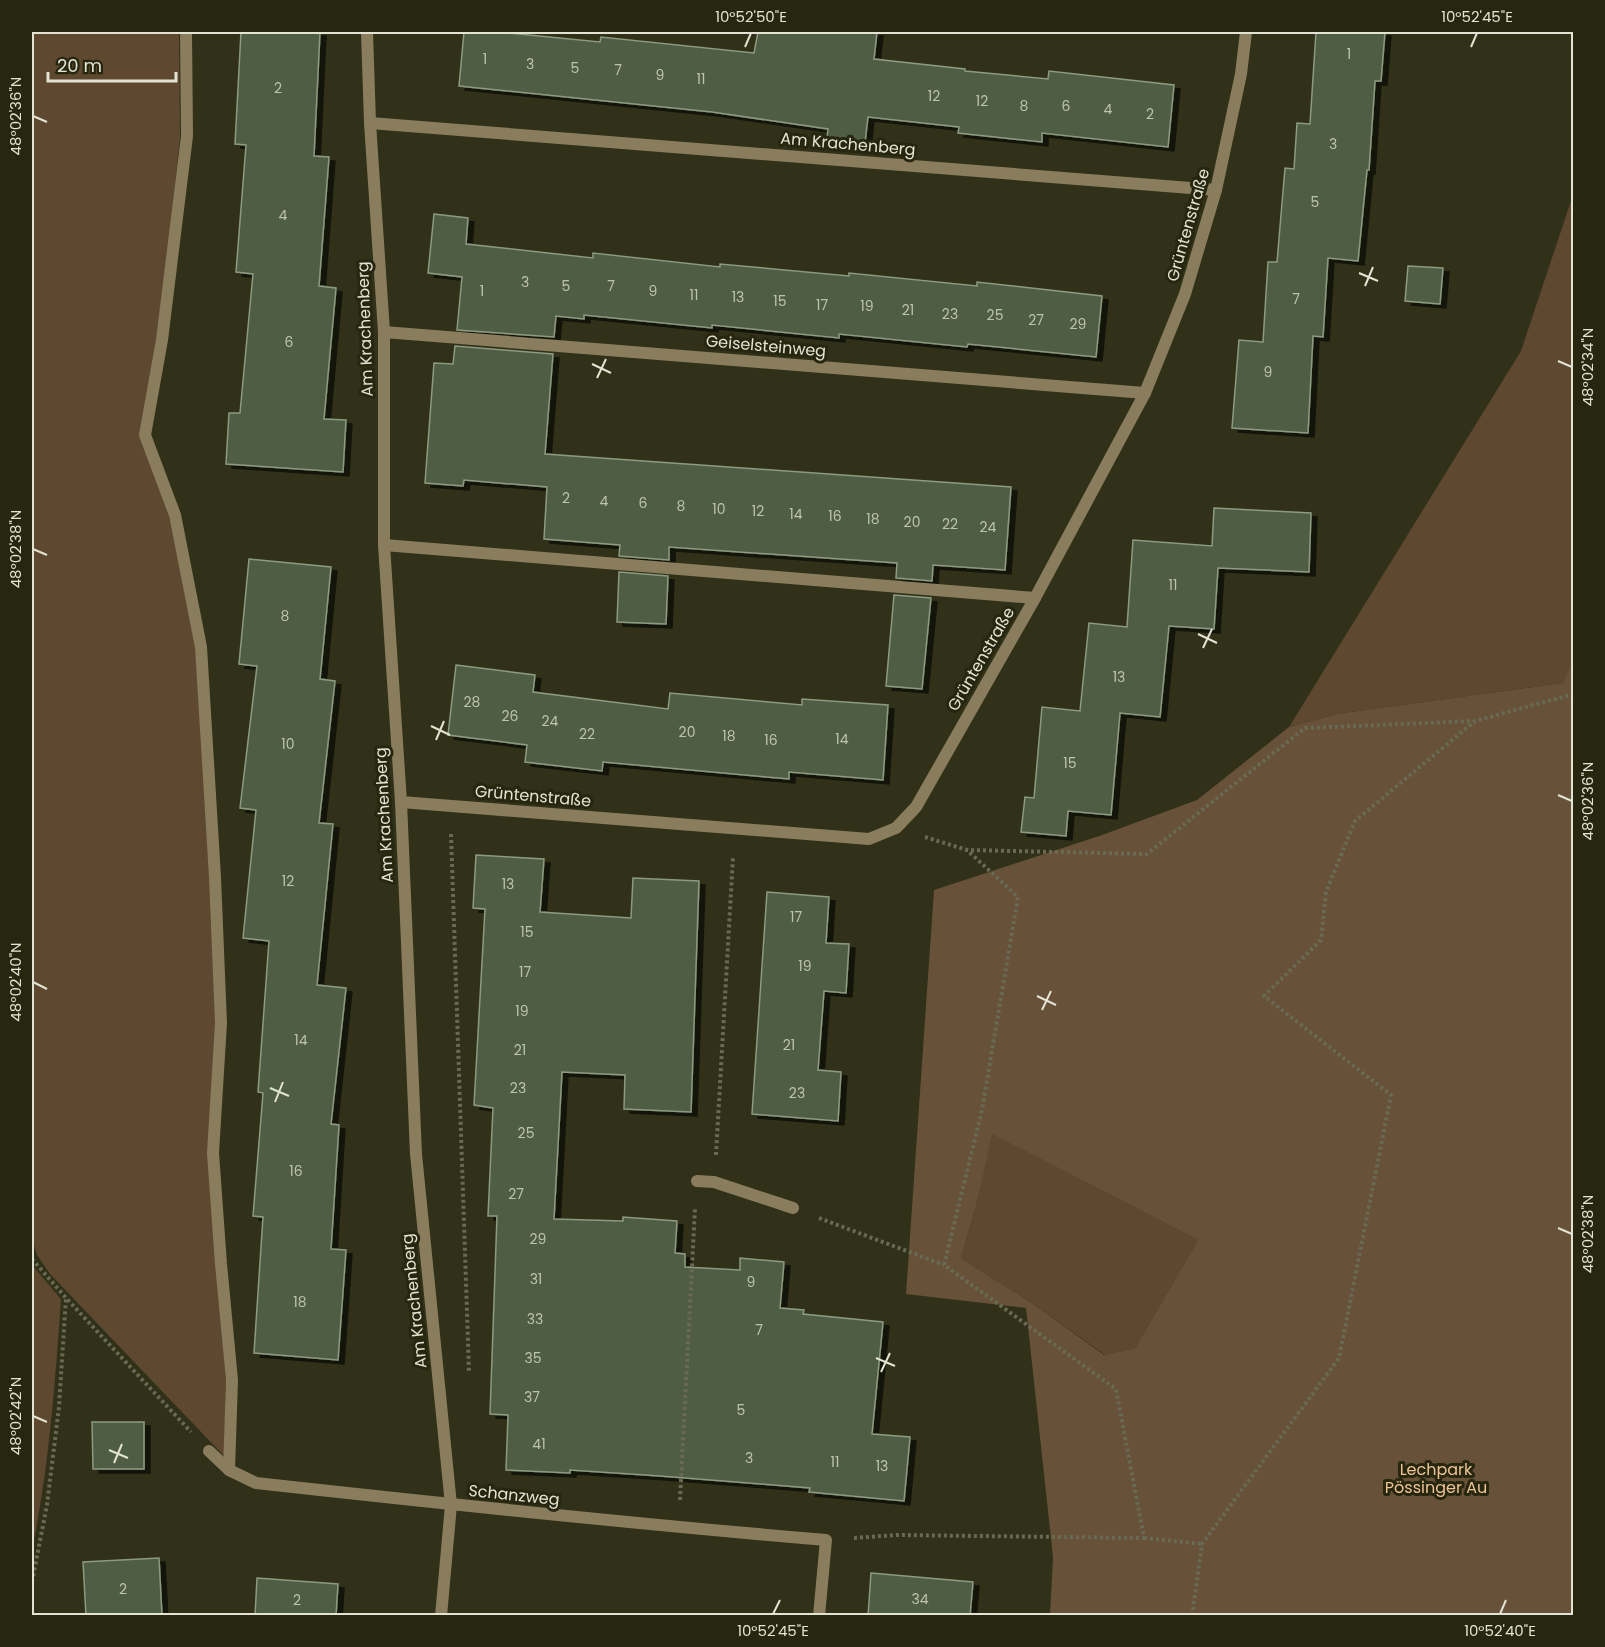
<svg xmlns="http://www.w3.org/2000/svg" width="1605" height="1647" font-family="Poppins,sans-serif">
<defs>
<filter id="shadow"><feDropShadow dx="6" dy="4" stdDeviation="0" flood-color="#0009"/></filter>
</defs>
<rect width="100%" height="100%" fill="#303118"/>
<g fill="#5e4830">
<polygon points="32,32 179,32 180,137 159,339 141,435 169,515 196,650 211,875 216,1023 208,1151 226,1380 224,1456 50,1274 37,1255 32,1239"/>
<polygon points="1573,195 1574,659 1563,683 1336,714 1289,727 1521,351"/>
<polygon points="991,1133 1198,1240 1135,1348 1105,1355 1032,1303 961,1258 978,1199"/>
<path d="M32,1265l29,34c-6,85 -12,168 -29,251z"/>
</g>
<path fill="#675138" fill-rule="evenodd" d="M1573,659v956h-523l3,-58 -27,-249 -120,-14 28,-404 168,-55 95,-35 92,-73 47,-13 227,-31zM992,1134l206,106 -63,108 -31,7 -72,-52 -71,-45 17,-59z"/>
<g fill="#505d45" stroke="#8c9a80" stroke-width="1.5" filter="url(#shadow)">
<polygon points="241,32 320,32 314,156 329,157 319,286 336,288 324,419 346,420 343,472 226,464 229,413 240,413 253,274 236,272 246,145 235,144"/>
<polygon points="464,32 498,32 600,42 601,37 754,53 758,32 877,32 874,59 965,69 965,71 1048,79 1049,71 1174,85 1168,147 1042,133 1042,142 958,133 959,127 868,117 865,143 827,139 828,129 712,112 459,86"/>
<polygon points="1316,32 1385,32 1381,81 1375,81 1369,170 1367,170 1358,261 1328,258 1323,337 1313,336 1308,433 1232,428 1239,340 1263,342 1268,262 1277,262 1285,168 1294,169 1297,123 1310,124"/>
<polygon points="434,214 468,218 466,244 593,258 593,253 720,267 720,264 849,276 849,273 977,286 977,282 1102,296 1096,357 968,344 967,347 839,334 839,338 712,325 712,328 584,315 584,319 556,316 554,337 457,330 462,277 428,273"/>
<polygon points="1408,266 1443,268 1440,304 1405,301"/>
<polygon points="455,346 553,354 545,454 1011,487 1005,570 933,565 932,581 896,578 897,563 669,547 669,560 619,556 620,545 544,539 547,487 464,480 463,486 425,483 434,363 453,364"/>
<polygon points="1214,508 1311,513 1309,572 1218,568 1214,629 1169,626 1160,717 1120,713 1111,815 1068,811 1066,836 1021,832 1025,797 1034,798 1042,707 1080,711 1089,623 1127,627 1133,540 1212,546"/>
<polygon points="249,559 331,567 320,679 335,681 319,823 333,824 317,985 346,988 331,1124 339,1125 331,1249 346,1250 338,1360 254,1353 263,1217 253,1216 263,1093 258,1092 269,941 243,938 256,810 240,808 257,666 239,664"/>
<polygon points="619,572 668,576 666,624 617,622"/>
<polygon points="894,595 931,598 922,689 886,686"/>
<polygon points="456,665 535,675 533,692 668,709 670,693 802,705 802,699 888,705 883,780 789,772 789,779 603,762 602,771 525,762 527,745 448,735"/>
<polygon points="476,855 544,859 540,912 631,918 633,878 699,881 691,1112 624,1109 625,1075 562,1072 554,1219 623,1221 623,1217 677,1221 675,1253 685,1254 685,1267 740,1270 740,1258 784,1262 780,1308 804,1310 803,1314 883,1322 872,1434 910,1437 904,1501 809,1492 810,1488 660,1476 570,1470 570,1473 506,1470 508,1415 490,1414 497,1216 488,1216 493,1108 474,1105 485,909 473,908"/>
<polygon points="767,892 829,897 826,943 849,944 846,993 824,991 818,1070 841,1072 838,1121 752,1114"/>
<polygon points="92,1422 144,1422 144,1469 93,1469"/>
<polygon points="159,1558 162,1616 86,1616 83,1562"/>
<polygon points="871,1573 973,1582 970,1616 868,1616"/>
<polygon points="257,1578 338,1584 336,1616 255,1616"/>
</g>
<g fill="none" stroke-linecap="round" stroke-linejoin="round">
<g stroke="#696a53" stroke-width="4" stroke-dasharray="3 3" stroke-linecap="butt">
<polyline points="451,834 469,1372"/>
<polyline points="925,837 967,850 1147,854 1305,728 1475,721 1574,694"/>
<polyline points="716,1155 733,857"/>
<polyline points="819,1218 944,1265"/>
<polyline points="32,1259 66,1298 191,1432"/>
<polyline points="680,1500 695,1208"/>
<polyline points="854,1538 896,1535 1144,1538 1116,1389 944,1265 982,1110 1018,897 967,850"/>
<polyline points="1144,1538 1202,1544"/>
<polyline points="32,1582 47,1505 59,1407 66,1298"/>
<polyline points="1192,1616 1202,1544 1339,1358 1391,1095 1264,996 1321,940 1326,892 1355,821 1475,721"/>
</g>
<g stroke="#8a7d5d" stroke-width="12">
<polyline points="186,32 187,136 162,340 145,435 175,515 201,647 215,877 221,1023 213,1153 221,1264 232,1380 229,1470"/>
<polyline points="697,1181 714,1182 793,1208"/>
</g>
<g stroke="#8a7d5d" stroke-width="12">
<polyline points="367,32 370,123 384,332 384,545 401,802 416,1154 451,1505 441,1616"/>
<polyline points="370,123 1216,190"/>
<polyline points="384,332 1145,393"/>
<polyline points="384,545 1035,598"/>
<polyline points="401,802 869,839 896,828 916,807 1035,598 1145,393 1185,294 1216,190 1241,74 1246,32"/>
<path d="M209,1451l20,19 27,13c190,21 380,41 570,57l-7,76"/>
</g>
</g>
<path fill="none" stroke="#e2e3d3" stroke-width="2" d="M745,47l6,-14M1471,47l6,-14M33,116l14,6M1359,273l19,8M1365,286l8,-19M1558,361l14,6M592,364l19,9M597,378l9,-19M33,549l14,6M1198,634l19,9M1203,648l9,-19M431,726l19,9M436,740l8,-19M1558,795l14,6M33,982l14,7M1037,996l19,9M1042,1010l9,-19M270,1088l19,8M275,1102l8,-20M1558,1228l14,6M876,1358l19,8M881,1372l9,-19M33,1416l14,6M109,1450l19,8M114,1463l8,-19M773,1614l7,-14M1500,1614l6,-14"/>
<g text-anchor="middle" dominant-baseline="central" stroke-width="6" stroke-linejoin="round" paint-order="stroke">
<g font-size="14" fill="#bec2b0">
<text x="1349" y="54">1</text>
<text x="485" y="59">1</text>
<text x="530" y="64">3</text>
<text x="575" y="68">5</text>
<text x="618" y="70">7</text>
<text x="660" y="75">9</text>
<text x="701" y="79">11</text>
<text x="278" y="88">2</text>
<text x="934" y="96">12</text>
<text x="982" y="101">12</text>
<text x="1024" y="106">8</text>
<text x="1066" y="106">6</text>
<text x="1108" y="109">4</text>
<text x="1150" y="114">2</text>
<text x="1333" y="144">3</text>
<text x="1315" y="202">5</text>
<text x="283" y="215">4</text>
<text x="525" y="282">3</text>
<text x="566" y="286">5</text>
<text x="611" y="286">7</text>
<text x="482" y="291">1</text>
<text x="653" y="291">9</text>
<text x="694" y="295">11</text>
<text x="738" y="297">13</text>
<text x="1296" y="299">7</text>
<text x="780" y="301">15</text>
<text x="822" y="305">17</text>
<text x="867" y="306">19</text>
<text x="908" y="310">21</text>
<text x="950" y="314">23</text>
<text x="995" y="315">25</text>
<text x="1036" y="320">27</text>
<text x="1078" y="324">29</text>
<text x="289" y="342">6</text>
<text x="1268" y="372">9</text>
<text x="566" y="498">2</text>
<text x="604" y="501">4</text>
<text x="643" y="503">6</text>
<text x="681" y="506">8</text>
<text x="719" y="509">10</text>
<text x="758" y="511">12</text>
<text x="796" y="514">14</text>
<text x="835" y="516">16</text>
<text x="873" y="519">18</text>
<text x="912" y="522">20</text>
<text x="950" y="524">22</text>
<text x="988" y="527">24</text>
<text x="1173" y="585">11</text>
<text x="285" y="616">8</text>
<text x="1119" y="677">13</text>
<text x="472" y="702">28</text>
<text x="510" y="716">26</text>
<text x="550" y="721">24</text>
<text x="687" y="732">20</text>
<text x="587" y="734">22</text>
<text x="729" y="736">18</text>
<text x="842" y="739">14</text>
<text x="771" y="740">16</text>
<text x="288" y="744">10</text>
<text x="1070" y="763">15</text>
<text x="288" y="881">12</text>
<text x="508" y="884">13</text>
<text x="796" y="917">17</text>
<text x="527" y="932">15</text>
<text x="805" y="966">19</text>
<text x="525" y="972">17</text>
<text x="522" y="1011">19</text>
<text x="301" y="1040">14</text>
<text x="789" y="1045">21</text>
<text x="520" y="1050">21</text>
<text x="518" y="1088">23</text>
<text x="797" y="1093">23</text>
<text x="526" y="1133">25</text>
<text x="296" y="1171">16</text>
<text x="516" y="1194">27</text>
<text x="538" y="1239">29</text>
<text x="536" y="1279">31</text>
<text x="751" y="1282">9</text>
<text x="300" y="1302">18</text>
<text x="535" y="1319">33</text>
<text x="759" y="1330">7</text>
<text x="533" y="1358">35</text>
<text x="532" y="1397">37</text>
<text x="741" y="1410">5</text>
<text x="539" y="1444">41</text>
<text x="749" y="1458">3</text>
<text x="835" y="1462">11</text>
<text x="882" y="1466">13</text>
<text x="123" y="1589">2</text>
<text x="920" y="1599">34</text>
<text x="297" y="1600">2</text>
</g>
<g font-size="16" fill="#e2e3d3" stroke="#26270e">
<text transform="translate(848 144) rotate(5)">Am Krachenberg</text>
<text transform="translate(1188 225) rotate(-74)">Grüntenstraße</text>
<text transform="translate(365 329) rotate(-92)">Am Krachenberg</text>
<text transform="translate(766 346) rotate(5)">Geiselsteinweg</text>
<text transform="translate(981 659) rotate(-60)">Grüntenstraße</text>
<text transform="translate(533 796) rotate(5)">Grüntenstraße</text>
<text transform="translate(384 815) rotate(-93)">Am Krachenberg</text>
<text transform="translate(414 1301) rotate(-96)">Am Krachenberg</text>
<text transform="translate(514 1495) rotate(6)">Schanzweg</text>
</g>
<g font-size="16" fill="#eec294" stroke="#26270e">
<text x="1436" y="1469">Lechpark<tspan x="1436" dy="18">Pössinger Au</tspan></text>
</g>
</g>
<rect width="1605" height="1647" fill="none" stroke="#26270e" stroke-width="66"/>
<path d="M48 72v9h128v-9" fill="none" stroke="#e2e3d3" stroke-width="3"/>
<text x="57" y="72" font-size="18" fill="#e2e3d3" stroke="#26270e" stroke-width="4.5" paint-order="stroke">20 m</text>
<rect x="33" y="33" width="1539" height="1581" fill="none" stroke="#e2e3d3" stroke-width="2"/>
<g font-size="15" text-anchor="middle" fill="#e2e3d3">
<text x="751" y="22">10°52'50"E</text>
<text x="1477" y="22">10°52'45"E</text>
<text transform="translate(16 116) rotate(-90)" y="5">48°02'36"N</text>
<text transform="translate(1588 367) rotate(-90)" y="5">48°02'34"N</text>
<text transform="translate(16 549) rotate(-90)" y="5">48°02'38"N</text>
<text transform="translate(1588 801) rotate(-90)" y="5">48°02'36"N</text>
<text transform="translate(16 982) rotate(-90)" y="5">48°02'40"N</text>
<text transform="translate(1588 1234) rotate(-90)" y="5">48°02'38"N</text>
<text transform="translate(16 1416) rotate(-90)" y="5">48°02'42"N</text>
<text x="773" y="1636">10°52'45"E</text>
<text x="1500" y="1636">10°52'40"E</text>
</g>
</svg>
